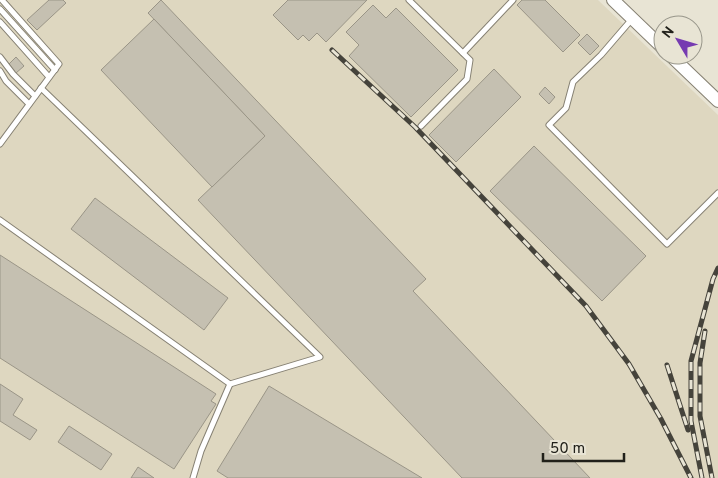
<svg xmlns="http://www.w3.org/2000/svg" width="718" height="478" font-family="Overpass,sans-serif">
<rect width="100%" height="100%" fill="#e8e4d4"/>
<polygon fill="#ded7c0" points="0,0 598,0 718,115 718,478 0,478"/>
<g fill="#c5c0b1" stroke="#9a9587">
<polygon points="49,0 63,0 66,3 37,30 27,20"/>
<polygon points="161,0 426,279 413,291 590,478 462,478 198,200 265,136 148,13"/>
<polygon points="288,0 367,0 326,42 317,33 309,41 303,35 298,40 273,15"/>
<polygon points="522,0 545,0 580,35 563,52 517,5"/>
<polygon points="373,5 386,18 396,8 458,70 411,117 349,56 359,45 346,32"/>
<polygon points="154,19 265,136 212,187 101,70"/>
<polygon points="587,34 599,46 590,55 578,43"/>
<polygon points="16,57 24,66 16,73 8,65"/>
<polygon points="494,69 521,97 456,162 429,135"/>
<polygon points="545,87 555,97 549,104 539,94"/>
<polygon points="534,146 646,256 602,301 490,191"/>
<polygon points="95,198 228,298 204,330 71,229"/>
<polygon points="0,255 216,394 211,401 216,404 174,469 0,358"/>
<polygon points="0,384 23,399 13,415 37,430 30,440 0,421"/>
<polygon points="269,386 422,478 228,478 217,471"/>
<polygon points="69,426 112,454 101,470 58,442"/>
<polygon points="138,467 154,478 131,478"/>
</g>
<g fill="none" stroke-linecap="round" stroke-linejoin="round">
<defs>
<g id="service">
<polyline points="409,0 470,60 467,79 421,126"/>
<polyline points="0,9 55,70"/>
<polyline points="632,19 601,55 573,82 566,108 549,125 667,244 718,193"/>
<polyline points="0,22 49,77"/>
<polyline points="463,53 513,0"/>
<polyline points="0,57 13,74 35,96"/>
<polyline points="0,71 6,81 29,104"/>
<polyline points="0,144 59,64 2,0"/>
<polyline points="0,220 230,384 320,357 41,88"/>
<polyline points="193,478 201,451 230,384"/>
</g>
<g id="tertiary">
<polyline points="613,0 663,48"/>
<polyline points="670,55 718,101"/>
</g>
</defs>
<use href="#service" stroke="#868173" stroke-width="7"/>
<use href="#tertiary" stroke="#868173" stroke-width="14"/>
<use href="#service" stroke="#fff" stroke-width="5"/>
<use href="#tertiary" stroke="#fff" stroke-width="12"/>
<defs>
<g id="rail">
<polyline points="332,50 415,127 586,306 629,364 661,419 691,478"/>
<polyline points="705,331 700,363 700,416 712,478"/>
<polyline points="667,365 688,430"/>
<polyline points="702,478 691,421 691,361 713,279 718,268"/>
</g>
</defs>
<use href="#rail" stroke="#45433b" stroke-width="5"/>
<use href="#rail" stroke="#e8e4d4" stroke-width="3" stroke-dasharray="9" stroke-linecap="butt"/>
</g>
<g transform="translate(678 40) rotate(308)"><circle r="24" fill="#e8e4d4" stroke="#98968a"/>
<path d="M0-4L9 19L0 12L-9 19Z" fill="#763bb1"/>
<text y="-8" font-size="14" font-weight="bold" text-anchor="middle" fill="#21201a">N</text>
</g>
<path d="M543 453v8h81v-8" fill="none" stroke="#21201a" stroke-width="2.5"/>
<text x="550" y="453" font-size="15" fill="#21201a" stroke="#e8e4d4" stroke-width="4" paint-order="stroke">50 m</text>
</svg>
